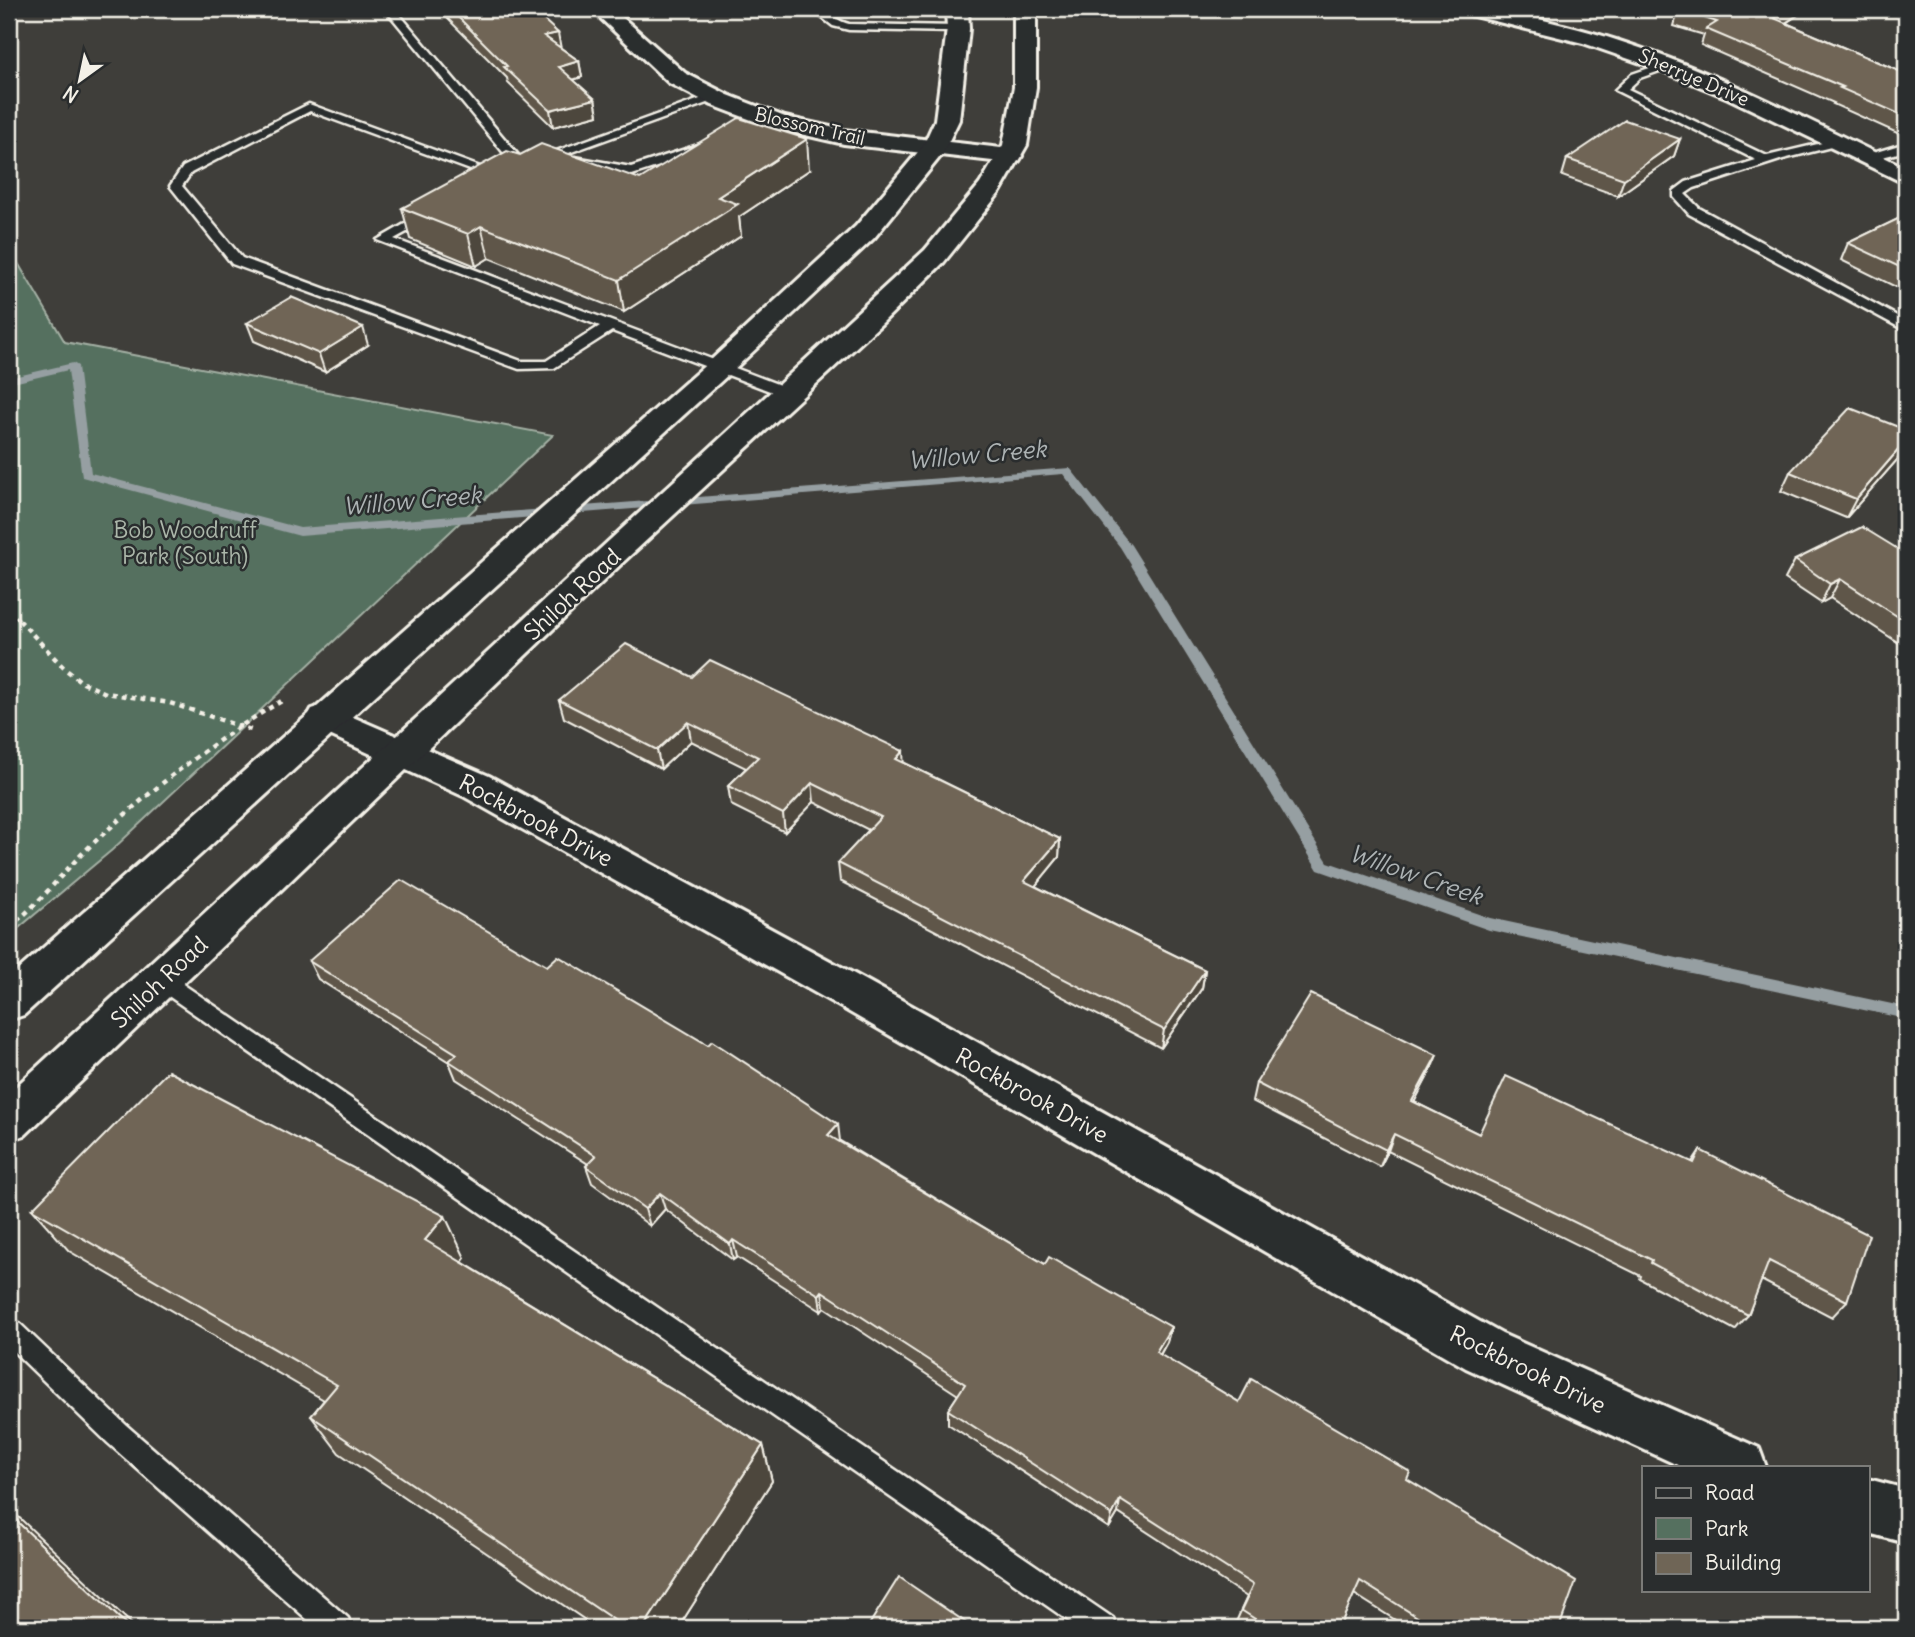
<svg xmlns="http://www.w3.org/2000/svg" width="1915" height="1637" font-family="Delius,sans-serif">
<rect width="100%" height="100%" fill="#3f3e3a"/>
<filter id="ink" filterUnits="userSpaceOnUse"><feTurbulence type="fractalNoise" baseFrequency=".0143" numOctaves="2"/><feDisplacementMap in="SourceGraphic" scale="14" xChannelSelector="R" yChannelSelector="G"/><feConvolveMatrix kernelMatrix="1 2 1 2 8 2 1 2 1" color-interpolation-filters="sRGB"/></filter>
<g filter="url(#ink)">
<polygon fill="#55705f" stroke="#a4b0a4" stroke-width="2" points="9,248 65,342 553,435 112,850 9,936"/>
<g fill="none" stroke-linecap="round" stroke-linejoin="round">
<polygon fill="#969fa2" fill-rule="evenodd" points="73,363 78,366 91,473 300,528 1070,468 1131,545 1328,862 1490,918 1906,1007 1906,1019 1489,930 1318,870 1120,547 1063,474 300,536 82,477 68,370 9,384 9,378"/>
<defs>
<g id="lane">
<polygon points="385,9 395,9 525,163 525,169 517,169"/>
<path d="M811,9c16,0 23,11 38,15l109,2 5,3 -5,3 -109,-2 -16,-4z"/>
<polygon points="1667,62 1671,63 1671,67 1640,78 1628,89 1767,156 1839,139 1839,145 1783,159 1694,188 1685,194 1699,208 1906,321 1906,331 1689,214 1674,197 1674,191 1686,182 1756,160 1615,90 1632,74"/>
<polygon points="714,94 718,95 718,99 541,163 531,160"/>
<polygon points="309,104 502,175 500,178 492,178 310,111 191,173 182,186 242,258 521,361 546,361 600,326 377,240 429,210 434,211 434,217 394,239 793,390 795,393 788,397 783,396 612,331 554,368 519,369 232,264 170,186 183,167"/>
<polygon points="1906,143 1906,151 1866,161 1860,157"/>
<polygon points="701,144 705,145 705,151 632,175 575,165 569,161 575,157 631,167"/>
<polygon points="161,972 168,974 1113,1618 1117,1628 1079,1628 154,986 151,980 154,974"/>
<polygon points="9,1318 18,1322 126,1425 348,1618 352,1628 317,1628 108,1443 9,1347"/>
</g>
<g id="street">
<polygon points="591,9 613,9 685,73 728,95 785,117 844,130 1010,149 1019,151 1022,156 1019,161 1010,163 844,144 770,127 712,105 669,83"/>
<path d="M1458,9c37,-2 70,7 105,16 122,30 231,88 343,143v16l-178,-86 -70,-29 -75,-26 -121,-30z"/>
<polygon points="325,705 489,776 869,982 1502,1334 1759,1448 1766,1467 1682,1467 1466,1368 839,1006 463,796 312,727 307,718 312,709"/>
<polygon points="1868,1479 1906,1489 1906,1543 1868,1533"/>
</g>
<g id="secondary">
<polygon points="946,9 968,9 969,29 959,120 943,153 874,238 730,373 24,1015 9,1020 9,978 710,361 856,226 923,146 935,120 947,29"/>
<polygon points="1014,9 1036,9 1036,87 1027,145 1000,192 944,262 880,325 623,562 25,1135 9,1140 9,1093 925,250 980,184 1003,145 1014,87"/>
</g>
</defs>
<use href="#lane" stroke="#f4f1e8" stroke-width="5"/>
<use href="#street" stroke="#f4f1e8" stroke-width="6"/>
<use href="#secondary" stroke="#f4f1e8" stroke-width="6"/>
<polyline stroke="#f4f1e8" stroke-width="3.5" stroke-dasharray="4.5 4.5" stroke-linecap="butt" points="9,610 21,622"/>
<g stroke="#f4f1e8" stroke-width="4.5" stroke-dasharray="5 5" stroke-linecap="butt">
<polyline points="19,620 65,669 83,683 106,693 170,703 254,731"/>
<path d="M9,927c31,-23 49,-50 76,-76 60,-57 128,-111 200,-152"/>
</g>
<use href="#lane" fill="#2a2d2e" fill-rule="evenodd"/>
<use href="#street" fill="#2a2d2e" fill-rule="evenodd"/>
<use href="#secondary" fill="#2a2d2e" fill-rule="evenodd"/>
</g>
<g fill="#5f574a" stroke="#f4f1e8" stroke-width="2">
<polygon points="438,9 533,9 561,48 579,61 582,77 573,80 595,99 598,115 553,127 508,83 507,78"/>
<polygon points="1650,9 1807,9 1786,23 1906,74 1906,137 1833,104 1834,103 1701,45 1704,35 1674,26 1677,15"/>
<polygon points="1680,139 1674,156 1618,196 1562,176 1567,159"/>
<polygon points="520,155 640,179 809,170 739,217 741,236 624,312 489,258 476,266 410,239 402,208"/>
<polygon points="1906,215 1906,292 1841,260 1848,243"/>
<polygon points="247,323 368,345 325,372 254,341"/>
<polygon points="1906,430 1906,447 1904,452 1846,518 1781,491 1790,472"/>
<polygon points="1906,554 1906,638 1899,643 1830,598 1821,603 1785,579 1795,560"/>
<polygon points="692,677 903,751 903,762 1060,839 1059,857 1035,886 1205,970 1202,988 1161,1048 840,881 838,863 869,830 814,802 785,832 731,805 728,786 746,768 691,741 661,769 564,718 559,700"/>
<polygon points="309,961 840,1141 1045,1264 1171,1327 1167,1342 1160,1355 1239,1402 1407,1479 1559,1628 1408,1628 1354,1594 1339,1628 1245,1628 1236,1622 1247,1597 1118,1513 1109,1528 948,1424 948,1410 958,1395 824,1307 821,1311 737,1257 733,1260 665,1209 650,1226 592,1183 586,1166 588,1164 456,1079 449,1062 318,979"/>
<polygon points="1430,1072 1414,1102 1479,1134 1692,1162 1700,1150 1847,1301 1832,1317 1761,1280 1748,1315 1735,1330 1640,1279 1641,1276 1388,1151 1380,1167 1252,1101 1256,1083"/>
<polygon points="32,1209 465,1258 462,1262 763,1445 772,1481 678,1628 597,1628 339,1453 311,1416 324,1400 69,1251"/>
<polygon points="1699,1620 1714,1628 1690,1628"/>
</g>
<g fill="#4e473c" stroke="#f4f1e8" stroke-width="2">
<polygon points="1788,9 1807,9 1768,34 1774,18"/>
<polygon points="558,33 561,49 544,36"/>
<polygon points="579,61 582,77 562,83 559,67"/>
<polygon points="595,99 598,115 553,127 550,110"/>
<polygon points="807,139 809,170 739,217 741,236 624,312 619,280 718,197"/>
<polygon points="1680,139 1674,156 1618,196 1624,179"/>
<polygon points="481,226 489,258 476,266 468,234"/>
<polygon points="363,327 368,345 325,372 319,354"/>
<polygon points="1906,441 1906,447 1904,452 1846,518 1856,499"/>
<polygon points="1840,579 1830,598 1821,603 1830,584"/>
<polygon points="1906,630 1906,638 1899,643"/>
<polygon points="688,722 691,741 661,769 657,750"/>
<polygon points="903,751 904,770 896,759"/>
<polygon points="812,783 814,802 785,832 783,814"/>
<polygon points="1060,839 1059,857 1024,900 1024,881"/>
<polygon points="1205,970 1202,988 1161,1048 1164,1030"/>
<polygon points="1437,1055 1430,1072 1406,1118 1412,1101"/>
<polygon points="838,1124 840,1141 830,1152 828,1135"/>
<polygon points="1394,1134 1388,1151 1380,1167 1386,1150"/>
<polygon points="660,1193 665,1209 650,1226 645,1209"/>
<polygon points="445,1216 465,1258 447,1282 425,1240"/>
<polygon points="733,1240 737,1257 733,1260 730,1244"/>
<polygon points="822,1291 824,1307 821,1311 819,1295"/>
<polygon points="1171,1327 1167,1342 1153,1367 1156,1352"/>
<polygon points="763,1445 772,1481 678,1628 643,1628"/>
<polygon points="1120,1500 1118,1513 1109,1528 1112,1515"/>
<polygon points="9,1508 136,1628 130,1628 9,1514"/>
</g>
<g fill="#6f6556" stroke="#f4f1e8" stroke-width="2">
<polygon points="450,9 532,9 558,33 544,36 579,61 559,67 595,99 550,110 504,67 507,66"/>
<polygon points="1680,9 1788,9 1774,18 1906,74 1906,117 1840,88 1843,87 1706,29 1717,22 1679,10"/>
<polygon points="739,118 807,139 718,197 738,204 619,280 481,226 468,234 402,208 507,151 520,155 541,144 640,179"/>
<polygon points="1625,120 1680,139 1624,179 1567,159"/>
<polygon points="1906,215 1906,270 1848,243"/>
<polygon points="291,297 363,327 319,354 247,323"/>
<polygon points="1850,408 1906,430 1906,441 1856,499 1790,472"/>
<polygon points="1862,527 1906,554 1906,622 1840,579 1830,584 1795,560"/>
<polygon points="626,644 692,677 710,660 903,751 896,759 1060,839 1024,881 1205,970 1164,1030 838,863 881,817 812,783 783,814 728,786 758,757 688,722 657,750 559,700"/>
<polygon points="401,880 547,966 558,956 708,1045 712,1041 838,1124 828,1135 1045,1264 1049,1257 1171,1327 1156,1352 1239,1402 1251,1379 1410,1472 1407,1479 1576,1581 1559,1628 1435,1628 1360,1581 1339,1628 1269,1628 1241,1610 1253,1585 1120,1500 1112,1515 948,1410 965,1384 822,1291 819,1295 733,1240 730,1244 660,1193 645,1209 586,1166 596,1156 449,1061 457,1054 309,961"/>
<polygon points="1311,994 1437,1055 1412,1101 1479,1134 1506,1076 1694,1163 1700,1150 1869,1235 1847,1301 1769,1261 1748,1315 1651,1263 1652,1260 1394,1134 1386,1150 1256,1083"/>
<polygon points="168,1071 445,1216 425,1240 763,1445 643,1628 626,1628 311,1416 337,1385 32,1209"/>
<polygon points="9,1514 130,1628 9,1628"/>
<polygon points="899,1577 974,1628 867,1628"/>
<polygon points="1699,1620 1714,1628 1697,1628"/>
</g>
</g>
<g text-anchor="middle" dominant-baseline="central" stroke-width="5" stroke-linejoin="round" paint-order="stroke">
<g font-size="19" fill="#f4f1e8" stroke="#2a2d2e">
<text transform="translate(1694 77) rotate(23)">Sherrye Drive</text>
<text transform="translate(810 126) rotate(13)">Blossom Trail</text>
</g>
<g font-size="23" fill="#acb7aa" stroke="#2a2d2e">
<text x="185" y="529">Bob Woodruff<tspan x="185" dy="26">Park (South)</tspan></text>
</g>
<g font-size="23" fill="#f4f1e8" stroke="#2a2d2e">
<text transform="translate(572 594) rotate(-43)">Shiloh Road</text>
<text transform="translate(536 820) rotate(28)">Rockbrook Drive</text>
<text transform="translate(159 982) rotate(-43)">Shiloh Road</text>
<text transform="translate(1032 1095) rotate(29)">Rockbrook Drive</text>
<text transform="translate(1528 1369) rotate(26)">Rockbrook Drive</text>
</g>
<g font-size="24" font-style="italic" fill="#adb3b4" stroke="#2a2d2e">
<text transform="translate(977 454) rotate(-5)">Willow Creek</text>
<text transform="translate(412 500) rotate(-5)">Willow Creek</text>
<text transform="translate(1416 874) rotate(19)">Willow Creek</text>
</g>
</g>
<rect width="1915" height="1637" fill="none" stroke="#2a2d2e" stroke-width="35"/>
<rect x="18" y="18" width="1880" height="1602" fill="none" stroke="#f4f1e8" stroke-width="2.5" filter="url(#ink)"/>
<rect x="1642" y="1466" width="228" height="126" fill="#2a2d2e" stroke="#7b7b78" stroke-width="2"/>
<rect x="1656" y="1488" width="35" height="10" fill="#2a2d2e" stroke="#7b7b78" stroke-width="2"/>
<text x="1705" y="1500" font-size="21" fill="#f4f1e8">Road</text>
<rect x="1656" y="1518" width="35" height="21" fill="#55705f" stroke="#7b7b78" stroke-width="2"/>
<text x="1705" y="1536" font-size="21" fill="#f4f1e8">Park</text>
<rect x="1656" y="1553" width="35" height="21" fill="#6f6556" stroke="#7b7b78" stroke-width="2"/>
<text x="1705" y="1570" font-size="21" fill="#f4f1e8">Building</text>
<g transform="translate(80 80) rotate(213)" stroke="#2a2d2e" stroke-width="5" paint-order="stroke">
<path d="M0-5L12 26L0 18L-12 26Z" fill="#f4f1e8"/>
<text y="-10" font-size="19" font-weight="bold" text-anchor="middle" fill="#f4f1e8">N</text>
</g>
</svg>
